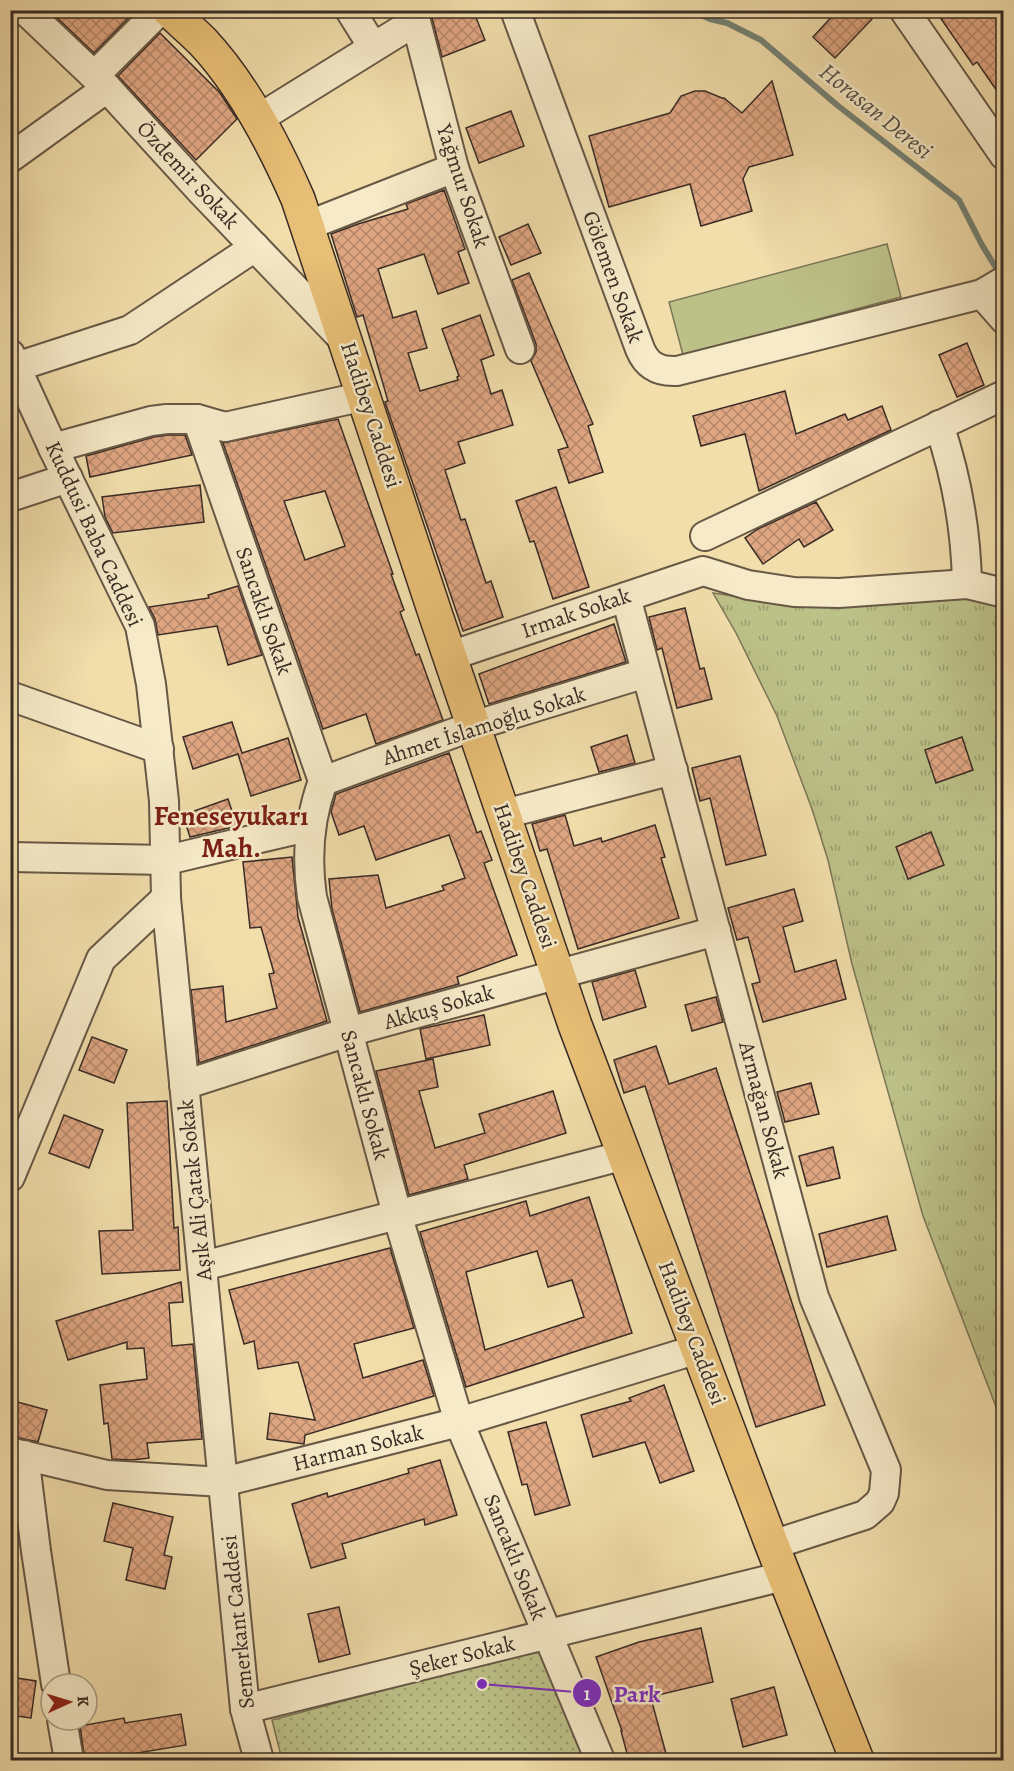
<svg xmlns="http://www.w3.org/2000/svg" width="1014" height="1771" font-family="Alegreya,serif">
<defs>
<pattern id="grass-tufts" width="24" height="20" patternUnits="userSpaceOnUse" patternTransform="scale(1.5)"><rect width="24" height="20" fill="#bcc188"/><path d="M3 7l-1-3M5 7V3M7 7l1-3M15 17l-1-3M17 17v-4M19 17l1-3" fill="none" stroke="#9a9d6f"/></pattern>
<pattern id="park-dots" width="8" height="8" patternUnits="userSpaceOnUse" patternTransform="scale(1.5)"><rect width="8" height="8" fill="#bcc188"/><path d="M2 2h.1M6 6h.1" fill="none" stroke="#9a9d6f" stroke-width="1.8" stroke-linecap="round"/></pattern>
<pattern id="building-cross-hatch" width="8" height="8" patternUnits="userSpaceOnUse" patternTransform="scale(1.5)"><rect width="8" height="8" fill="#dfa682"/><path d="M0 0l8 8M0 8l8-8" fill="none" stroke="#b6876a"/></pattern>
</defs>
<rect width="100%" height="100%" fill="#f1deab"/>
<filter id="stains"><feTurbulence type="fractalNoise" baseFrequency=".00333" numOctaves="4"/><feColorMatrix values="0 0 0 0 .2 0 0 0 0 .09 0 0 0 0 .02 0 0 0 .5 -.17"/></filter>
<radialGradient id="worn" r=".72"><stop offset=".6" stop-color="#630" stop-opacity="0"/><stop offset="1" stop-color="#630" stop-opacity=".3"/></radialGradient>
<polygon fill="url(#grass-tufts)" stroke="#7a7656" stroke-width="1.5" points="713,593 747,598 920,594 1003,600 1003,1425 923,1216 852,964 828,860 812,809 777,716 736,633"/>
<polygon fill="url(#park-dots)" stroke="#7a7656" stroke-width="1.5" points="542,1648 587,1760 282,1760 272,1720"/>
<polygon fill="#bcc188" stroke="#7a7656" stroke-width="1.5" points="887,244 901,297 683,355 669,302"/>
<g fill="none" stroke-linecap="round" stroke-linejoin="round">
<polyline stroke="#748275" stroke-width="6" points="690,10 710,19 727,23 761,40 837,105 959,200 982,245 1001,276"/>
</g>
<g fill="url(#building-cross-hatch)" stroke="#392b25" stroke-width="1.5" fill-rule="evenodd">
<polygon points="49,10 136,10 94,53"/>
<polygon points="430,10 473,10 485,40 442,57"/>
<polygon points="838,10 863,10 872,19 835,58 813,37"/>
<polygon points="935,10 990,10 1004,30 1004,101 977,62 973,65"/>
<polygon points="160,33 220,93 237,119 196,160 118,76"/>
<polygon points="772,81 793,155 749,167 743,179 752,211 701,226 690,184 609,207 589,136 670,113 681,96 695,91 705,91 722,98 724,98 742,113"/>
<polygon points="511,111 524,146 479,163 466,128"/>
<polygon points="444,190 465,249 458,252 469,283 438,294 424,254 378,269 393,318 416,311 427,348 408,353 420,391 458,380 457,377 459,376 442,329 480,315 494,355 481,360 491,394 502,390 513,425 458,442 465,463 445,470 461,520 465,519 486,583 491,581 503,617 463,631 385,402 388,401 363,315 357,317 331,234 358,224 408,209 406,204"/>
<polygon points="528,224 541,253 511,265 499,237"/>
<polygon points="529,273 593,424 588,426 603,472 569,483 558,450 568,447 531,361 536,352 536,344 512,280"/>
<polygon points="967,343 984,385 957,397 939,355"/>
<polygon points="785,391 796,434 845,414 848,420 882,406 891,430 759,491 745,434 701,446 693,416"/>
<path d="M338,419l55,155h-2l13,36 -4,2 16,43 3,-1 24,66 -67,24 -10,-30 -43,15 -100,-286zM325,491l20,55 -40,14 -21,-59z"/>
<polygon points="168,435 185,435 192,455 90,477 86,456 154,437"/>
<polygon points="200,485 204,522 113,533 105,517 102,497"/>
<polygon points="556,487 589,587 553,599 534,541 530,542 516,501"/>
<polygon points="816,502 833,530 804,547 799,539 763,564 745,538 758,529"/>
<polygon points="238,586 262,655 228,665 217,626 158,635 155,619 149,607 209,598 208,595"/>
<polygon points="685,608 700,669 704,668 712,699 677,708 662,648 657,650 649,617"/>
<polygon points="614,624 626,662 489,704 479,674"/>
<polygon points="232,722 242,753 288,738 301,780 251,796 238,754 193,769 183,737"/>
<polygon points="627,735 635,763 599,772 591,747"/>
<polygon points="962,737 973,770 936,783 925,750"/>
<polygon points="449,753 477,833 481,831 492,860 484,863 517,955 457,977 459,984 360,1012 332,909 329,879 378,875 386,908 444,890 442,886 465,878 449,835 376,860 364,826 339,835 331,812 336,794"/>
<polygon points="740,756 766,855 726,865 710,798 700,801 692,768"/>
<polygon points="228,799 237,826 190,837 183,815"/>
<polygon points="565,815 574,846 601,838 602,842 655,825 665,857 661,858 679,918 578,949 547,849 540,851 532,824"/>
<polygon points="931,832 944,865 908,879 896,847"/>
<polygon points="292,857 298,917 327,1021 199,1063 191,990 223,986 226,1022 277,1008 269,974 274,973 261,927 250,928 243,862"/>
<polygon points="794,889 803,921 783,927 795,972 836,960 846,999 763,1022 752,984 760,982 748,937 737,940 728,908"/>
<polygon points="635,970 646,1007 603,1020 592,982"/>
<polygon points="716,997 723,1022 692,1031 685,1005"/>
<polygon points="484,1015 490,1045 426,1059 420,1029"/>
<polygon points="92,1037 127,1050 114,1083 79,1070"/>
<polygon points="656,1046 669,1084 716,1068 825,1405 756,1427 645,1086 624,1093 614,1060"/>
<polygon points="433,1059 438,1087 419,1091 435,1148 485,1133 479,1114 553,1091 566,1133 464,1165 468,1179 409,1195 376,1071"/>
<polygon points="811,1083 819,1114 785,1122 777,1092"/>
<polygon points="167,1101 174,1228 178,1227 180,1270 102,1274 99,1231 133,1230 127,1103"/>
<polygon points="64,1115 103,1130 89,1168 49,1153"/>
<polygon points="833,1147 840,1178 807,1186 799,1156"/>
<path d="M589,1197l43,136 -166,54 -46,-155 106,-31 4,15zM537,1251l11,36 24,-7 12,37 -99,33 -19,-78z"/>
<polygon points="887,1216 896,1250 827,1267 819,1234"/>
<polygon points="390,1248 414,1328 354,1344 363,1378 423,1360 434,1396 305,1435 304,1444 267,1439 270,1413 315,1420 298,1362 258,1369 254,1341 244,1344 229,1290"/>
<polygon points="181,1282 183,1302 169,1303 172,1346 193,1344 202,1439 147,1443 149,1458 132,1460 112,1459 108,1423 104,1424 100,1385 147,1379 144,1348 127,1349 127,1342 68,1360 56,1321"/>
<polygon points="664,1385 694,1471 660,1483 645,1442 593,1457 581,1415 631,1401 629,1398"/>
<polygon points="10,1400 47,1410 38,1442 10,1436"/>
<polygon points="546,1422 570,1505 535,1515 527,1484 522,1485 508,1432"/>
<polygon points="440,1460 457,1515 425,1525 424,1519 342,1544 346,1558 311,1568 292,1504 327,1493 328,1497 409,1473 408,1469"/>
<polygon points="113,1503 173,1517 164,1555 172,1557 165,1589 126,1580 133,1548 104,1541"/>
<polygon points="339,1607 350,1654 319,1662 308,1614"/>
<polygon points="701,1628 713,1682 658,1695 660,1700 652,1702 668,1761 629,1761 621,1731 622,1731 596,1657 639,1642"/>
<polygon points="10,1677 36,1681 31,1718 10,1715"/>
<polygon points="774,1687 787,1735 743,1747 731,1699"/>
<polygon points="181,1714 186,1745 131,1754 132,1761 85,1761 80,1726 124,1718 125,1723"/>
</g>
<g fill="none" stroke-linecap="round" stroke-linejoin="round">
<defs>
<g id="minor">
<polyline points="25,10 107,88 202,192 345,341"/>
<polyline points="350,10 373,47"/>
<polyline points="413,10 454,168 520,349"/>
<path d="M515,10l125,339c7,17 19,23 37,22l305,-77 22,-13"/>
<polyline points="904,10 1004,155"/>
<polyline points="95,75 160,10"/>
<polyline points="258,119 416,21"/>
<polyline points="10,158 107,88"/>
<polyline points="309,225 454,168"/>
<polyline points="982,294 1004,319"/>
<polyline points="10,354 53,448 140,626 151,684 164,801 166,898 245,1709 259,1760"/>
<polyline points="16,367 130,330 255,247"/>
<path d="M197,419l126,362c-14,38 -17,75 -11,116l85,317 62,208 141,338"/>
<path d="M939,425c18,53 27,104 28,159"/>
<polyline points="53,448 151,421 167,419 197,419 225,427 365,396"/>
<polyline points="10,497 68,478"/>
<polyline points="705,536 1004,395"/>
<polyline points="626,597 814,1297 886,1470 884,1493 880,1502 865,1515 772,1545"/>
<polyline points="450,656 703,571 748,585 794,592 839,593 967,584 1004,593"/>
<polyline points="10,696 159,749"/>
<polyline points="323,781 473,726 646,673"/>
<polyline points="504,814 673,770"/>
<polyline points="10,857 167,860 311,826"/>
<polyline points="184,1085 348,1032 716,931"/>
<polyline points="10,1177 101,959 166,898"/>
<polyline points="203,1266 625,1155"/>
<polyline points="10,1452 107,1475 223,1482 459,1422 698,1349"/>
<polyline points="24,1455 36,1551 56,1684"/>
<polyline points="245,1709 784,1576"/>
<polyline points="62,1720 69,1760"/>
</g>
<path id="major" d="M169,10c11,11 23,21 34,32 41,44 71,102 95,157l138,417 139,409 197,520 85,215"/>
</defs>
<use href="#minor" stroke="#675846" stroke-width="32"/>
<use href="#major" stroke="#392b25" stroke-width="36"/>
<use href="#minor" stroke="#f6eac8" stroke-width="28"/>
<use href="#major" stroke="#e8bf76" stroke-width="33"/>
</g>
<g text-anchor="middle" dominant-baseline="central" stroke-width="5" stroke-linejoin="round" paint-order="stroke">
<g font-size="22" fill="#392b25" stroke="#f6eac8">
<text transform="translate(188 175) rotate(47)">Özdemir Sokak</text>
<text transform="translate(463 186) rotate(72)">Yağmur Sokak</text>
<text transform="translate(613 277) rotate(70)">Gölemen Sokak</text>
<text transform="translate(371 415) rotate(72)">Hadibey Caddesi</text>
<text transform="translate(94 534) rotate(65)">Kuddusi Baba Caddesi</text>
<text transform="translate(264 611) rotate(71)">Sancaklı Sokak</text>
<text transform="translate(576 613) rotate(-19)">Irmak Sokak</text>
<text transform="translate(484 726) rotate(-18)">Ahmet İslamoğlu Sokak</text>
<text transform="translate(525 876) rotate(71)">Hadibey Caddesi</text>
<text transform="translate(439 1007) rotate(-16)">Akkuş Sokak</text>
<text transform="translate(365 1095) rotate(75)">Sancaklı Sokak</text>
<text transform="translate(764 1110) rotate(75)">Armağan Sokak</text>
<text transform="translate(195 1190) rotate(-96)">Aşık Ali Çatak Sokak</text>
<text transform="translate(692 1333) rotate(69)">Hadibey Caddesi</text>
<text transform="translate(358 1448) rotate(-14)">Harman Sokak</text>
<text transform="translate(515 1557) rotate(68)">Sancaklı Sokak</text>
<text transform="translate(238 1622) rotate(-96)">Semerkant Caddesi</text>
<text transform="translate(462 1656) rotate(-14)">Şeker Sokak</text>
</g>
<g font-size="24" font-style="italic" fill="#524f46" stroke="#f6eac8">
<text transform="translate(876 111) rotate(39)">Horasan Deresi</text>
</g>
<g font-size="28" font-weight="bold" fill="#7a1f14" stroke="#f6eac8">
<text x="231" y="816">Feneseyukarı<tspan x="231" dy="32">Mah.</tspan></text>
</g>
</g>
<path fill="none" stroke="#7b2cbf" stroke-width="2" d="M482 1684L587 1693"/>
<g fill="#7b2cbf" stroke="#f6eac8" stroke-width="2">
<circle cx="482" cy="1684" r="6"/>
<circle cx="587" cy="1693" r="15"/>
</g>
<g font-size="18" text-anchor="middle" font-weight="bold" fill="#fff">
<text x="587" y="1700">1</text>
</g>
<g font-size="24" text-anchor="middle" font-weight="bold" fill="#7b2cbf" stroke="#f6eac8" stroke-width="5" stroke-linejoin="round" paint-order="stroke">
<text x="637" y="1702">Park</text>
</g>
<rect width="1014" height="1771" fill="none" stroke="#f1deab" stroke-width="36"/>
<rect x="12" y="12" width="990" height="1747" fill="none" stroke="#392b25" stroke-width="3"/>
<rect x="18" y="18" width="978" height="1735" fill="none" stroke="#392b25" stroke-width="1.5"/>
<g transform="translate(69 1702) rotate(86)"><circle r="28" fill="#f6eac8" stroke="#aa9e87" stroke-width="1.5"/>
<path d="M0-4.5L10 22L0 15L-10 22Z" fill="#8f2418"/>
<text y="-9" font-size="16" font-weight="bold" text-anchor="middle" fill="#392b25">K</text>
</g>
<rect width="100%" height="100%" filter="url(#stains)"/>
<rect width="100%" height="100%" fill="url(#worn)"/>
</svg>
